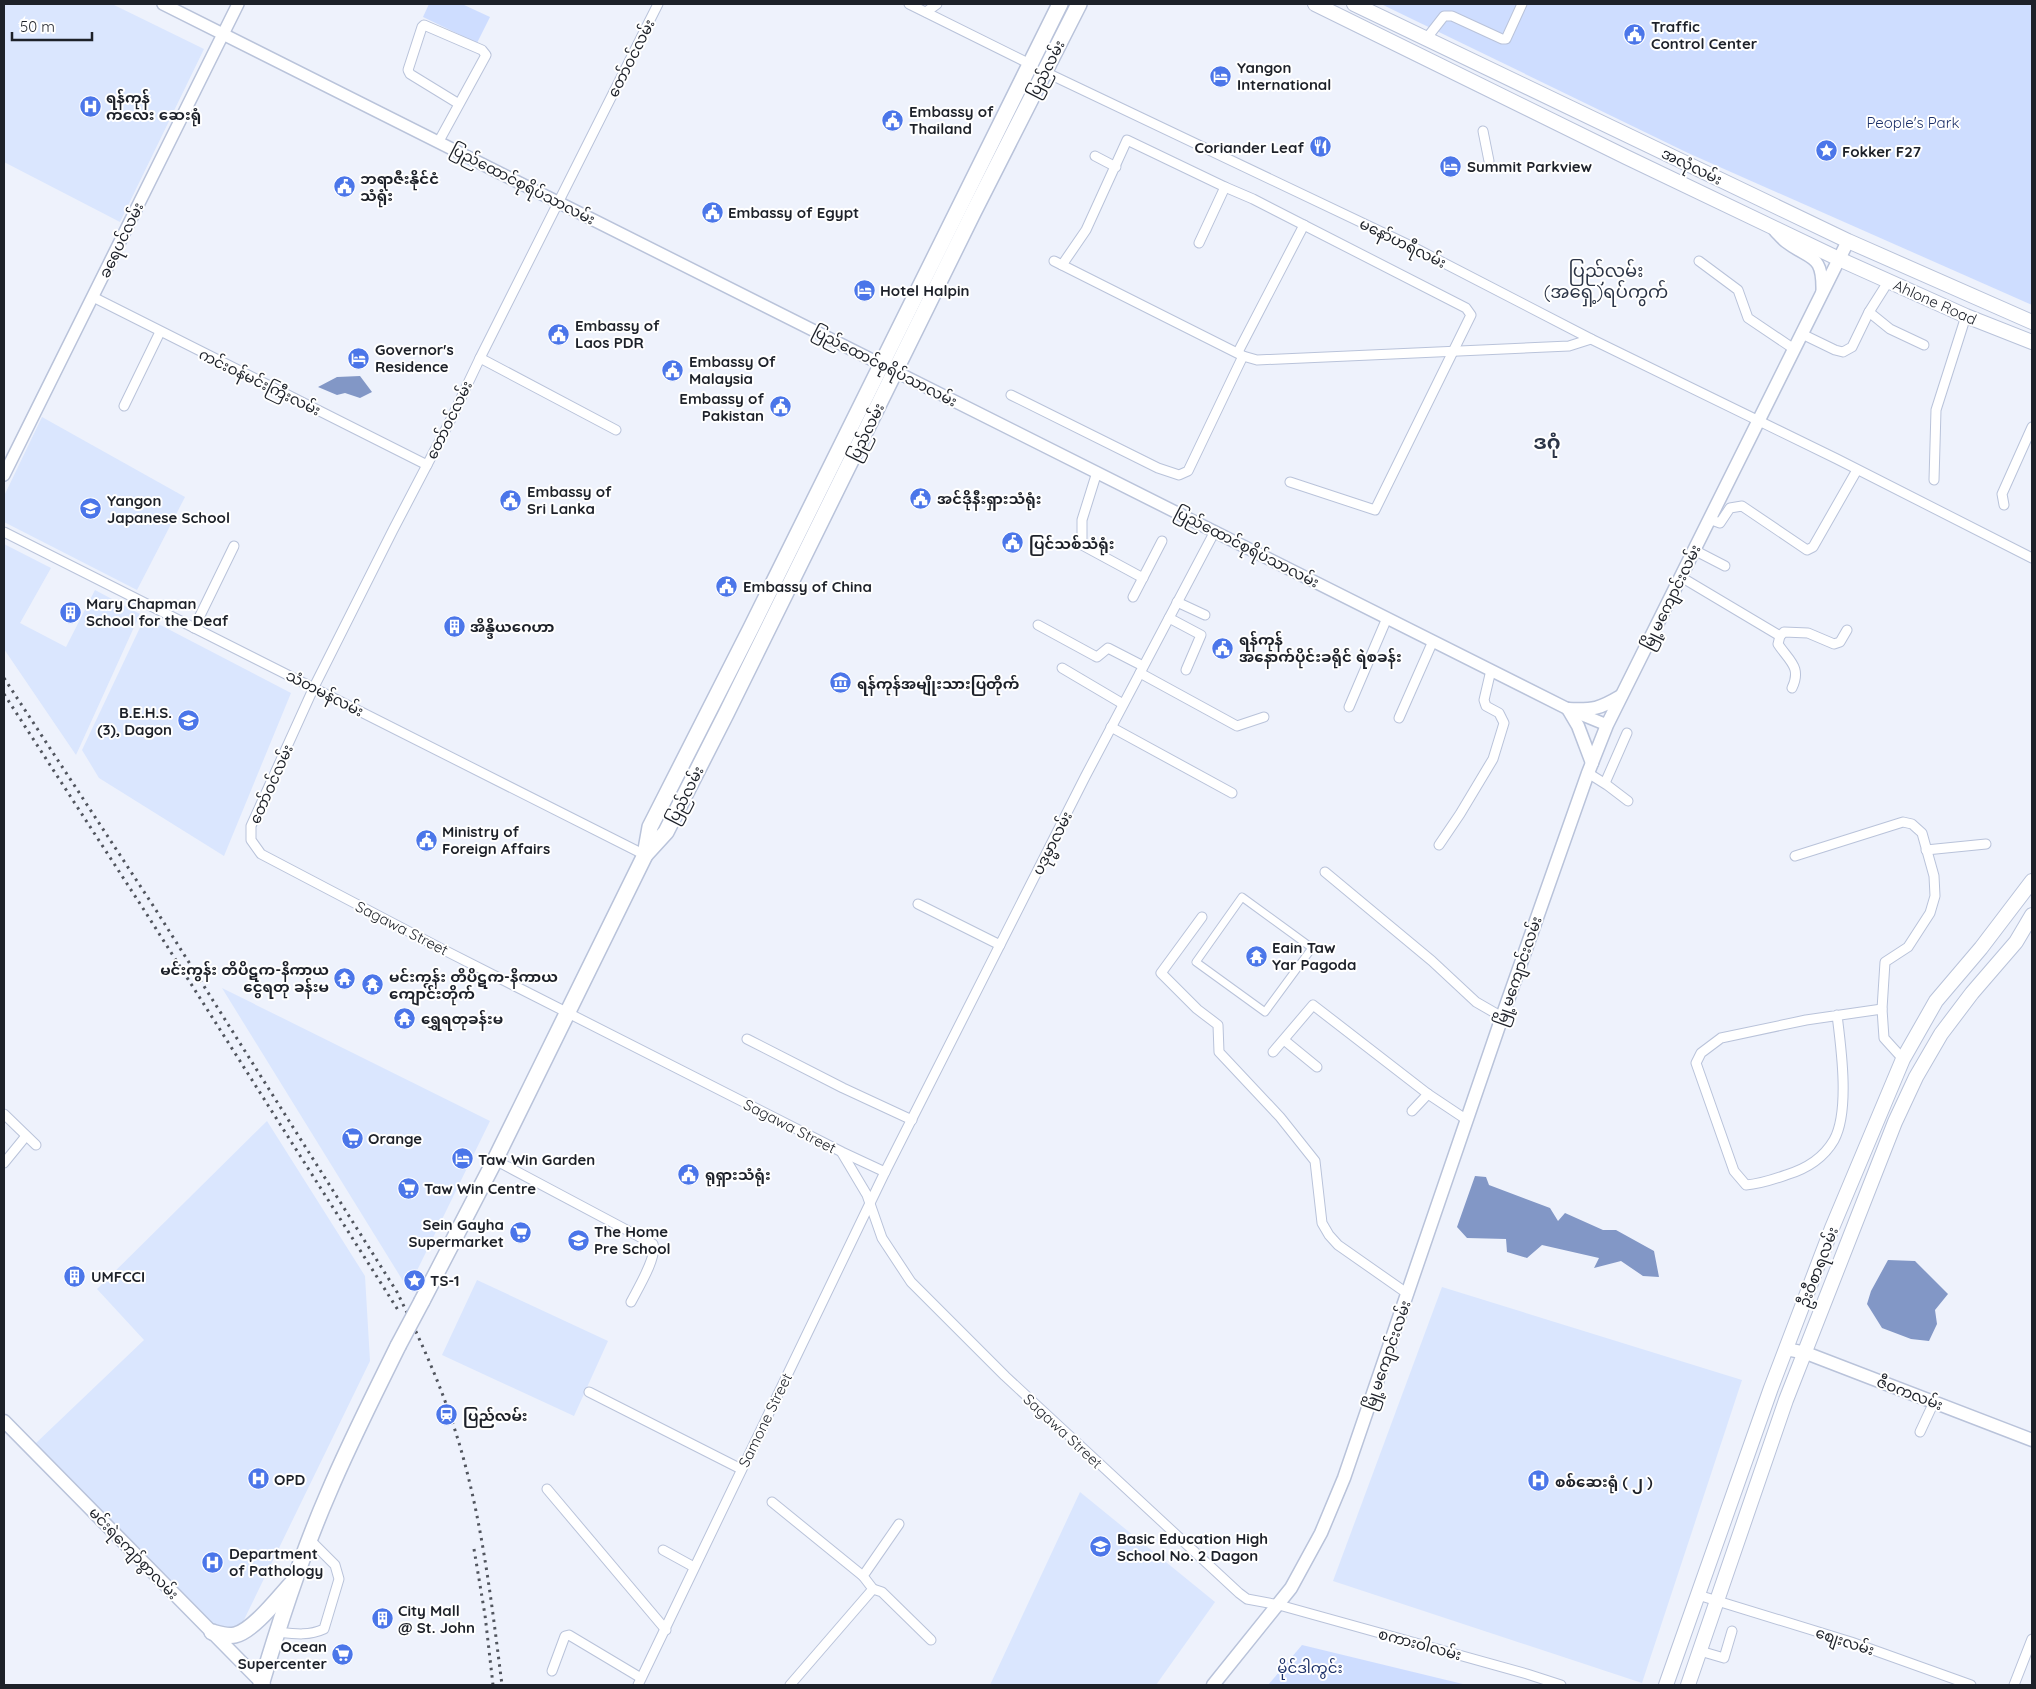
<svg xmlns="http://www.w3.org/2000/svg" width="2036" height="1689" font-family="Quicksand,'Noto Sans Myanmar',sans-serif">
<rect width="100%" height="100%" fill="#eef2fc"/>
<g fill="#dae6fe">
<polygon points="4,4 112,4 204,49 120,222 4,162"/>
<polygon points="42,417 185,497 137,590 4,522 4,496"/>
<polygon points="4,544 51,568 20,623 66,647 95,590 140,614 76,755 4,649"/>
<polygon points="145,617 291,693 224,856 99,778 82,750"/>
<polygon points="222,988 490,1121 408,1289"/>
<polygon points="267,1121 365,1276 370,1361 241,1626 227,1630 214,1626 35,1444 144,1340 97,1289"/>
<polygon points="477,1280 608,1341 574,1416 442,1355"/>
<polygon points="1442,1287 1742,1380 1642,1683 1333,1581"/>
<polygon points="1080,1492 1215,1602 1156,1685 990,1685"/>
</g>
<g fill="#ceddff">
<polygon points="429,4 462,4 490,17 477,43 423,17"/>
<polygon points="1381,4 2032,4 2032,305 1688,153"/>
<polygon points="1302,1645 1467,1685 1268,1685"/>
</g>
<g fill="#8297c6">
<polygon points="360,376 372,392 360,398 345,393 337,395 318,387 337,377"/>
<polygon points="1475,1176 1486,1177 1489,1185 1550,1208 1558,1221 1565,1213 1603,1230 1616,1230 1654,1251 1659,1277 1643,1276 1621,1261 1594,1268 1599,1258 1542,1245 1527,1258 1507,1252 1506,1239 1467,1238 1457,1227"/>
<polygon points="1888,1260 1915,1261 1948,1294 1935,1310 1937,1324 1929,1341 1911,1339 1882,1328 1867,1304 1871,1291"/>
</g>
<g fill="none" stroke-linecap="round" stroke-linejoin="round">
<defs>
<polygon id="pedestrian" points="1242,897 1312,948 1265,1012 1196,962"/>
<g id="minor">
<polyline points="658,4 480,358 451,419 393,530 314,687 251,826 251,840 261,854 444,950 842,1152 885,1172"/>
<polyline points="909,4 1030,64"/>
<polyline points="926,12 937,4"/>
<polyline points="1426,39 1444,16 1452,16 1502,39 1506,39 1522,4"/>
<polyline points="1045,72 1411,246 1591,339 1837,459 2032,558"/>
<polyline points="1483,131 1489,161"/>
<polyline points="439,141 486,55 482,50 424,25 422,27 408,70 410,74 459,104"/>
<polyline points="1095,156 1116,167"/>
<polyline points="1225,187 1253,199 1466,308 1471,315 1375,510 1290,482"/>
<polyline points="1054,261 1243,356 1257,360 1569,346 1591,339"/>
<polyline points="1699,261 1738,290 1748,318 1794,349"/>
<polyline points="1062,265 1086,230 1127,140 1225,187 1199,243"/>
<polyline points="93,297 427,465"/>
<polyline points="1869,312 1890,329 1924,345"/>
<polyline points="1802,334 1835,350 1843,352 1852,347 1869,312 1888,282"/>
<polyline points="1238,352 1304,225"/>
<polyline points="480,358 616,430"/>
<polyline points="1011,395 1158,468 1179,475 1188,471 1243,356"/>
<polyline points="124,406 160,332"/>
<polyline points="1097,472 1082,520 1082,545 1143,578"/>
<polyline points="1934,480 1936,410 1966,316"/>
<polyline points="2004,505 2002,494 2032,427"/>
<polyline points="1709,519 1720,523 1730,508 1742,506 1807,550 1813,547 1857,470"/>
<polyline points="4,532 645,855"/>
<polyline points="1694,550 1725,566"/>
<polyline points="1681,577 1780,636"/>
<polyline points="1133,597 1162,541"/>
<polyline points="1177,602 1205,615"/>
<polyline points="1169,618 1201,635 1186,670"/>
<polyline points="1038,625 1095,656 1097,657 1108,648 1143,666"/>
<polyline points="194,628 234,546"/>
<polyline points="1062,668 1123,704"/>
<polyline points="1140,673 1237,726 1264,717"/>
<path d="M1792,688c10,-21 -3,-27 -14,-44l2,-8 4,-4 24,1 26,11 6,-2 7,-12"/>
<polyline points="1349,707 1387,618"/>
<polyline points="1399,718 1433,641"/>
<polyline points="1111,727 1232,793"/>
<polyline points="1588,773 1607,785 1628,801"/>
<polyline points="1605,783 1627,733"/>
<polyline points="1439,845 1460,814 1493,759 1504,723 1499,713 1486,706 1484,700 1491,670"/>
<polyline points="1926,850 1986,844"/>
<polyline points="1795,856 1903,822 1912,824 1922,833 1934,876 1935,896 1930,913 1908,947 1885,962 1882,1009 1884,1038 1903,1059"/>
<polyline points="1325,872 1432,961 1476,1002 1502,1017"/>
<polyline points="918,904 1000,945"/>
<polyline points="1202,917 1161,973 1197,1009 1218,1025 1219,1052 1280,1117 1315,1161 1322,1223 1329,1235 1338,1245 1408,1294"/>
<path d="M1837,1015c4,32 13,96 -3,125 -11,19 -28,29 -48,35 -14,5 -26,9 -40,10l-12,-14 -38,-108 5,-10 20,-15 85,-18 76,-11"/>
<polyline points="747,1039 843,1088 912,1120"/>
<polyline points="1284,1040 1317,1067"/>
<polyline points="1273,1052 1313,1005 1428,1094 1467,1120"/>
<polyline points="1412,1111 1428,1094"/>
<polyline points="4,1114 36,1145"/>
<polyline points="842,1153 867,1195 882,1238 911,1282 1005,1376 1239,1593 1247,1599 1279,1605 1527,1674 1561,1685"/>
<path d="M495,1160l158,84c5,12 -16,46 -22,58"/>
<polyline points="4,1163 26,1136"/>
<polyline points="589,1392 741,1469"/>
<polyline points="1920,1432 1934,1402"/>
<polyline points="547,1489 666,1630"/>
<polyline points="772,1502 863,1576"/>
<polyline points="663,1550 694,1567"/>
<polyline points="873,1589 882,1592 931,1640"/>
<polyline points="1698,1595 1851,1642 1971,1685"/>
<path d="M278,1632c17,2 31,4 46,-3l15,-50 -4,-14 -25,-25"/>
<polyline points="1700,1651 1724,1658 1732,1631"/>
<polyline points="552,1671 565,1636 569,1635 641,1678"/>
<polyline points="638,1685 885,1172 1085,777 1215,531"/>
<polyline points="790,1685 873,1589 863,1576 899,1524"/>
<polyline points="2014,1685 2032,1639"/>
</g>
<g id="tertiary">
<polyline points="163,4 1568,709 1607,725"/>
<path d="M1775,231c3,3 7,8 11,11 25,19 37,11 36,50"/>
<polyline points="4,475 238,4"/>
</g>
<g id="secondary">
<polyline points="1568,709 1578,726 1592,763"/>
<path d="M1568,709c26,1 31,0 53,-13"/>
<polyline points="1786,1349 1806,1353 2032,1440"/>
<polyline points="4,1421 264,1685"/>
<polyline points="1213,1685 1291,1588 1321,1533 1344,1478 1502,1017 1588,773 1607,725 1848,241"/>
</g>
<g id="primary">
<polyline points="1315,4 1626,157 1839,259 1966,316 2032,342"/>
<polyline points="1354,4 1848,241 2032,322"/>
<polyline points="1666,1685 1771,1388 1832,1228 1903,1059 1936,1001 1981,948 2032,881"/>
<polyline points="1688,1685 1786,1400 1895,1122 1916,1077 1941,1034 1972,993 2016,942 2032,915"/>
</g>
<g id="trunk">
<polyline points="645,855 650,827 751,628 1060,4"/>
<polyline points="422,1301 495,1160 645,855 666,832 726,714 973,213 1079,4"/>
<path d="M212,1632c7,2 15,5 23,3 18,-4 44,-38 57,-52"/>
<path d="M261,1685c19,-64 40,-129 67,-191 21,-50 46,-99 70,-148"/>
</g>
</defs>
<use href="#pedestrian" stroke="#b9c3da" stroke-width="9"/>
<use href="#minor" stroke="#b9c3da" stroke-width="11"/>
<use href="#tertiary" stroke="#b9c3da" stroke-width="14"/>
<use href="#secondary" stroke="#b9c3da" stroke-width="15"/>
<use href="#primary" stroke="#b9c3da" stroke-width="16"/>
<use href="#trunk" stroke="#b9c3da" stroke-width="18"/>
<use href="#pedestrian" stroke="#fff" stroke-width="7"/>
<use href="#minor" stroke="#fff" stroke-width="9"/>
<use href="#tertiary" stroke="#fff" stroke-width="11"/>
<use href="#secondary" stroke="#fff" stroke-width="12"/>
<use href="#primary" stroke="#fff" stroke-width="14"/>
<use href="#trunk" stroke="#fff" stroke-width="15"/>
<g stroke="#51555e" stroke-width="3" stroke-dasharray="2.5 5" stroke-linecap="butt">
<path d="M4,678l150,229 243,385c21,43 41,86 56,132 28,84 38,174 49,261"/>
<polyline points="4,694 146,913 398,1310"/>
<polyline points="474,1549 485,1615 493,1685"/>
</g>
<defs>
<polyline id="trunk-bridge" points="398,1346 422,1301"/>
</defs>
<use href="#trunk-bridge" stroke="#b9c3da" stroke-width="18" stroke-linecap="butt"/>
<use href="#trunk-bridge" stroke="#fff" stroke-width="15"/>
</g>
<defs>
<symbol id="civic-disc" viewBox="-11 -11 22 22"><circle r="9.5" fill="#4b76e9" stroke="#fff"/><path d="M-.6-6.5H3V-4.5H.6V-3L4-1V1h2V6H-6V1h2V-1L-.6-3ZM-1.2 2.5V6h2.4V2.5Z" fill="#fff"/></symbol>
<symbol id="hotel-disc" viewBox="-11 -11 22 22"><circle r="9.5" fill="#4b76e9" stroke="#fff"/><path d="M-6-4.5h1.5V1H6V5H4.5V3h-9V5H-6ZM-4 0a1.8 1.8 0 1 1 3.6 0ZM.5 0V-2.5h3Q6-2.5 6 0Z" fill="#fff"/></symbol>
<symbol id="hospital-disc" viewBox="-11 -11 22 22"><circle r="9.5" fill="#4b76e9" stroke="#fff"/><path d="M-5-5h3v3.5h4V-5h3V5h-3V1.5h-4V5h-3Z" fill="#fff"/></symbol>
<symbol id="restaurant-disc" viewBox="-11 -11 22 22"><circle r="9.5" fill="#4b76e9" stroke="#fff"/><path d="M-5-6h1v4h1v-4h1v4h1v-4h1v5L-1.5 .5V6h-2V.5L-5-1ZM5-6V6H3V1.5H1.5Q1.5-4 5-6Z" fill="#fff"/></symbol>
<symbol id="sight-disc" viewBox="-11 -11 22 22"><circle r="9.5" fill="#4b76e9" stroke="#fff"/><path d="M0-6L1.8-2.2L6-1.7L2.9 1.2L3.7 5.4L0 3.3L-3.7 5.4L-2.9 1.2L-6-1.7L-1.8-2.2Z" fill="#fff"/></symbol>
<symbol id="school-disc" viewBox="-11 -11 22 22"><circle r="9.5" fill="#4b76e9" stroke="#fff"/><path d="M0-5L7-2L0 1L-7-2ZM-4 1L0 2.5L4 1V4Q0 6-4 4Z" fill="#fff"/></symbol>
<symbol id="building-disc" viewBox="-11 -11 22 22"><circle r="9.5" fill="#4b76e9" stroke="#fff"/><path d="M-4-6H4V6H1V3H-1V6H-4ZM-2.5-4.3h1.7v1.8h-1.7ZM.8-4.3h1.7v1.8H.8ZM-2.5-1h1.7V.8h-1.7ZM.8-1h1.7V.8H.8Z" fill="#fff"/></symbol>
<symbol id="museum-disc" viewBox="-11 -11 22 22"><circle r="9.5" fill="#4b76e9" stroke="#fff"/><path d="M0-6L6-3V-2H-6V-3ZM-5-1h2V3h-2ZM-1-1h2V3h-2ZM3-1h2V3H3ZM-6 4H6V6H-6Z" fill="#fff"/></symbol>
<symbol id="temple-disc" viewBox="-11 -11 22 22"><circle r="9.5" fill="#4b76e9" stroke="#fff"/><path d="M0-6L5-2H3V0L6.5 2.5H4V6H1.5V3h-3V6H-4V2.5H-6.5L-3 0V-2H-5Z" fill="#fff"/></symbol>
<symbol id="supermarket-disc" viewBox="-11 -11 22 22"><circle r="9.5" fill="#4b76e9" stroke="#fff"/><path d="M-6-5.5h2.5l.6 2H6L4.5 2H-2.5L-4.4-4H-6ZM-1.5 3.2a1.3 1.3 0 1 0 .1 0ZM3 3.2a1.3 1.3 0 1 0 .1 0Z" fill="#fff"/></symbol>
<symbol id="station-disc" viewBox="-11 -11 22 22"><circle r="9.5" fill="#4b76e9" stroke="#fff"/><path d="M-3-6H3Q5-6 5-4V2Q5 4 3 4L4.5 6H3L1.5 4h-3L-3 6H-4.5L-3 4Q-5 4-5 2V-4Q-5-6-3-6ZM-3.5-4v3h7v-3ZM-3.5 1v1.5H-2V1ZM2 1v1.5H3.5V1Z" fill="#fff"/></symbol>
</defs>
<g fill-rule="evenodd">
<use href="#civic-disc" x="1622" y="22" width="25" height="25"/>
<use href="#hotel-disc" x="1208" y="64" width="25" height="25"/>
<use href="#hospital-disc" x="78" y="94" width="25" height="25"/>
<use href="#civic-disc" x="880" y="108" width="25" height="25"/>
<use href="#restaurant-disc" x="1308" y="134" width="25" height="25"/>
<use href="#sight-disc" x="1814" y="138" width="25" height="25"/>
<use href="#hotel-disc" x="1438" y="154" width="25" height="25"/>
<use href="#civic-disc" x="332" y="174" width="25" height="25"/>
<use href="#civic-disc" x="700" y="200" width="25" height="25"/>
<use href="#hotel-disc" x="852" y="278" width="25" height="25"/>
<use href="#civic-disc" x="546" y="322" width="25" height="25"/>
<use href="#hotel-disc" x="346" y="346" width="25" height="25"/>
<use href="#civic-disc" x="660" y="358" width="25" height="25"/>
<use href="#civic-disc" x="768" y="394" width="25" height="25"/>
<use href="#civic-disc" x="908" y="486" width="25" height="25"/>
<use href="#civic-disc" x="498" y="488" width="25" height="25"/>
<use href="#school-disc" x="78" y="496" width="25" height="25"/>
<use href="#civic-disc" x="1000" y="530" width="25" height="25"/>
<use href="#civic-disc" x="714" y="574" width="25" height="25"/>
<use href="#building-disc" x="58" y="600" width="25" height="25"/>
<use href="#building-disc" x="442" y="614" width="25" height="25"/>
<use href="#civic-disc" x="1210" y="636" width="25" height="25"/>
<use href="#museum-disc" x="828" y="670" width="25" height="25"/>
<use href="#school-disc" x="176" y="708" width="25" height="25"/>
<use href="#civic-disc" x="414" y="828" width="25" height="25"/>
<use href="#temple-disc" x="1244" y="944" width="25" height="25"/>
<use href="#temple-disc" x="332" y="966" width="25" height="25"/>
<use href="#temple-disc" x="360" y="972" width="25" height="25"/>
<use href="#temple-disc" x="392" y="1006" width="25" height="25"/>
<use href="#supermarket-disc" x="340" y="1126" width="25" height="25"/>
<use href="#hotel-disc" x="450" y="1146" width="25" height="25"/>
<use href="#civic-disc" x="676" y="1162" width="25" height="25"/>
<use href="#supermarket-disc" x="396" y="1176" width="25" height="25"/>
<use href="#supermarket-disc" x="508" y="1220" width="25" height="25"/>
<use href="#school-disc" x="566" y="1228" width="25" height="25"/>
<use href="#building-disc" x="62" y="1264" width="25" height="25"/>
<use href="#sight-disc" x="402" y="1268" width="25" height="25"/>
<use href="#station-disc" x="434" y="1402" width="25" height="25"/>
<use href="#hospital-disc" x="246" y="1466" width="25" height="25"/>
<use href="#hospital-disc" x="1526" y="1468" width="25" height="25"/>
<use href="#school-disc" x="1088" y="1534" width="25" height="25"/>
<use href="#hospital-disc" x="200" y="1550" width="25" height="25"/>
<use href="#building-disc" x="370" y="1606" width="25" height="25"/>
<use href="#supermarket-disc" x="330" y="1642" width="25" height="25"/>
</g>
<g text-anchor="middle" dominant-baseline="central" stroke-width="4" stroke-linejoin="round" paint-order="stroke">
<g font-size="15" font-weight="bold" fill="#1d2129" stroke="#fff" text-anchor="start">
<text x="1651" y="26">Traffic<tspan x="1651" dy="17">Control Center</tspan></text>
<text x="1237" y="67">Yangon<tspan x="1237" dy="17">International</tspan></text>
<text x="106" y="97">ရန်ကုန်<tspan x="106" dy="17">ကလေး ဆေးရုံ</tspan></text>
<text x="909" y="111">Embassy of<tspan x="909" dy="17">Thailand</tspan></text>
<text x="1304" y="147" text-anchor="end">Coriander Leaf</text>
<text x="1842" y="151">Fokker F27</text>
<text x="1467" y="166">Summit Parkview</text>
<text x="360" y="178">ဘရာဇီးနိုင်ငံ<tspan x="360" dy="17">သံရုံး</tspan></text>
<text x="728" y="212">Embassy of Egypt</text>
<text x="880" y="290">Hotel Halpin</text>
<text x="575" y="325">Embassy of<tspan x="575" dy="17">Laos PDR</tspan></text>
<text x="375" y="349">Governor's<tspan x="375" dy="17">Residence</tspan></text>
<text x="689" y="361">Embassy Of<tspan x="689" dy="17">Malaysia</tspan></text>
<text x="764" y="398" text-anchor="end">Embassy of<tspan x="764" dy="17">Pakistan</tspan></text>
<text x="527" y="491">Embassy of<tspan x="527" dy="17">Sri Lanka</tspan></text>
<text x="937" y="498">အင်ဒိုနီးရှားသံရုံး</text>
<text x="107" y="500">Yangon<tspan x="107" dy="17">Japanese School</tspan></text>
<text x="1029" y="543">ပြင်သစ်သံရုံး</text>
<text x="743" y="586">Embassy of China</text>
<text x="86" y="603">Mary Chapman<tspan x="86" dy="17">School for the Deaf</tspan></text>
<text x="470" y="626">အိန္ဒိယဂေဟာ</text>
<text x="1239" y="639">ရန်ကုန်<tspan x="1239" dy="17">အနောက်ပိုင်းခရိုင် ရဲစခန်း</tspan></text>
<text x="857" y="683">ရန်ကုန်အမျိုးသားပြတိုက်</text>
<text x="172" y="712" text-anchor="end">B.E.H.S.<tspan x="172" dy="17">(3), Dagon</tspan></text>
<text x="442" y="831">Ministry of<tspan x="442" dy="17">Foreign Affairs</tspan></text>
<text x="1272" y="947">Eain Taw<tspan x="1272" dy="17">Yar Pagoda</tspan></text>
<text x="329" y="969" text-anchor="end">မင်းကွန်း တိပိဋက-နိကာယ<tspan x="329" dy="17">ငွေရတု ခန်းမ</tspan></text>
<text x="389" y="976">မင်းကွန်း တိပိဋက-နိကာယ<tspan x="389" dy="17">ကျောင်းတိုက်</tspan></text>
<text x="421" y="1018">ရွှေရတုခန်းမ</text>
<text x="368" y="1138">Orange</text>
<text x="478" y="1159">Taw Win Garden</text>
<text x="705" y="1174">ရုရှားသံရုံး</text>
<text x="424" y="1188">Taw Win Centre</text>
<text x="504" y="1224" text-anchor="end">Sein Gayha<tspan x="504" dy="17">Supermarket</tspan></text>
<text x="594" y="1231">The Home<tspan x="594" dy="17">Pre School</tspan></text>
<text x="91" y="1276">UMFCCI</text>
<text x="430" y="1280">TS-1</text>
<text x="463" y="1415">ပြည်လမ်း</text>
<text x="274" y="1479">OPD</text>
<text x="1555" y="1481">စစ်ဆေးရုံ ( ၂ )</text>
<text x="1117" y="1538">Basic Education High<tspan x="1117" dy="17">School No. 2 Dagon</tspan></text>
<text x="229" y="1553">Department<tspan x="229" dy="17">of Pathology</tspan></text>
<text x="398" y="1610">City Mall<tspan x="398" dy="17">@ St. John</tspan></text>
<text x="327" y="1646" text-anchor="end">Ocean<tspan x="327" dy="17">Supercenter</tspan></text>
</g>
<g font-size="15" fill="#1d2129" stroke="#fff">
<text transform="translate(631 58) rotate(-63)">တော်ဝင်လမ်း</text>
<text transform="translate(1046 69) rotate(-63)">ပြည်လမ်း</text>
<text transform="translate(1692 166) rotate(26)">အလုံလမ်း</text>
<text transform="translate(523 184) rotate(27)">ပြည်ထောင်စုရိပ်သာလမ်း</text>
<text transform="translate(121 240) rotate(-64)">ခရေပင်လမ်း</text>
<text transform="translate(1403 243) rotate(26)">မနော်ဟရီလမ်း</text>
<text transform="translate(1935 302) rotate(24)">Ahlone Road</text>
<text transform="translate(885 366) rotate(27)">ပြည်ထောင်စုရိပ်သာလမ်း</text>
<text transform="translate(260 382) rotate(26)">ကင်းဝန်မင်းကြီးလမ်း</text>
<text transform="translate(449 420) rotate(-64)">တော်ဝင်လမ်း</text>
<text transform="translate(866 432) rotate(-64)">ပြည်လမ်း</text>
<text transform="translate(1247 547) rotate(27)">ပြည်ထောင်စုရိပ်သာလမ်း</text>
<text transform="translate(1671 597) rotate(-64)">မြို့မကျောင်းလမ်း</text>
<text transform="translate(325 693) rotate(27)">သံတမန်လမ်း</text>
<text transform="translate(271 784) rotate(-66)">တော်ဝင်လမ်း</text>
<text transform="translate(685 795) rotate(-63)">ပြည်လမ်း</text>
<text transform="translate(1052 843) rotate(-63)">ပဒုမ္မာလမ်း</text>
<text transform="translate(402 928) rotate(27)">Sagawa Street</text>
<text transform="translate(1518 971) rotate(-71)">မြို့မကျောင်းလမ်း</text>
<text transform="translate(790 1126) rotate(27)">Sagawa Street</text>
<text transform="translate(1818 1267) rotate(-69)">ဦးဝီစာရလမ်း</text>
<text transform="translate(1387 1355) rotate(-71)">မြို့မကျောင်းလမ်း</text>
<text transform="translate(1910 1393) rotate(21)">ဇီဝကလမ်း</text>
<text transform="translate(765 1420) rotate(-64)">Samone Street</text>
<text transform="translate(1063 1431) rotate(43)">Sagawa Street</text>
<text transform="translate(134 1553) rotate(46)">မင်းရဲကျော်စွာလမ်း</text>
<text transform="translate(1845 1641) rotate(18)">စျေးလမ်း</text>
<text transform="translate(1420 1644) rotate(15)">စကားဝါလမ်း</text>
</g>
<g font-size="15" fill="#1b3069" stroke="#fff">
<text x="1913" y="122">People's Park</text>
<text x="1310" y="1667">မိုင်ဒါကွင်း</text>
</g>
<g font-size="18" fill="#2c3547" stroke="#fff">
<text x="1606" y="270">ပြည်လမ်း<tspan x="1606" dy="21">(အရှေ့)ရပ်ကွက်</tspan></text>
</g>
<g font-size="20" font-weight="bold" fill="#2c3547" stroke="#fff">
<text x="1547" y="441">ဒဂုံ</text>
</g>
</g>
<rect width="2036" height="1689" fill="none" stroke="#1d2129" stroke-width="10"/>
<path d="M12 32v8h80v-8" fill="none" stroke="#1d2129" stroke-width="2.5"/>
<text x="20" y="32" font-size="15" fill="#1d2129" stroke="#ffffff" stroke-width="4" paint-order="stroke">50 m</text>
</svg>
